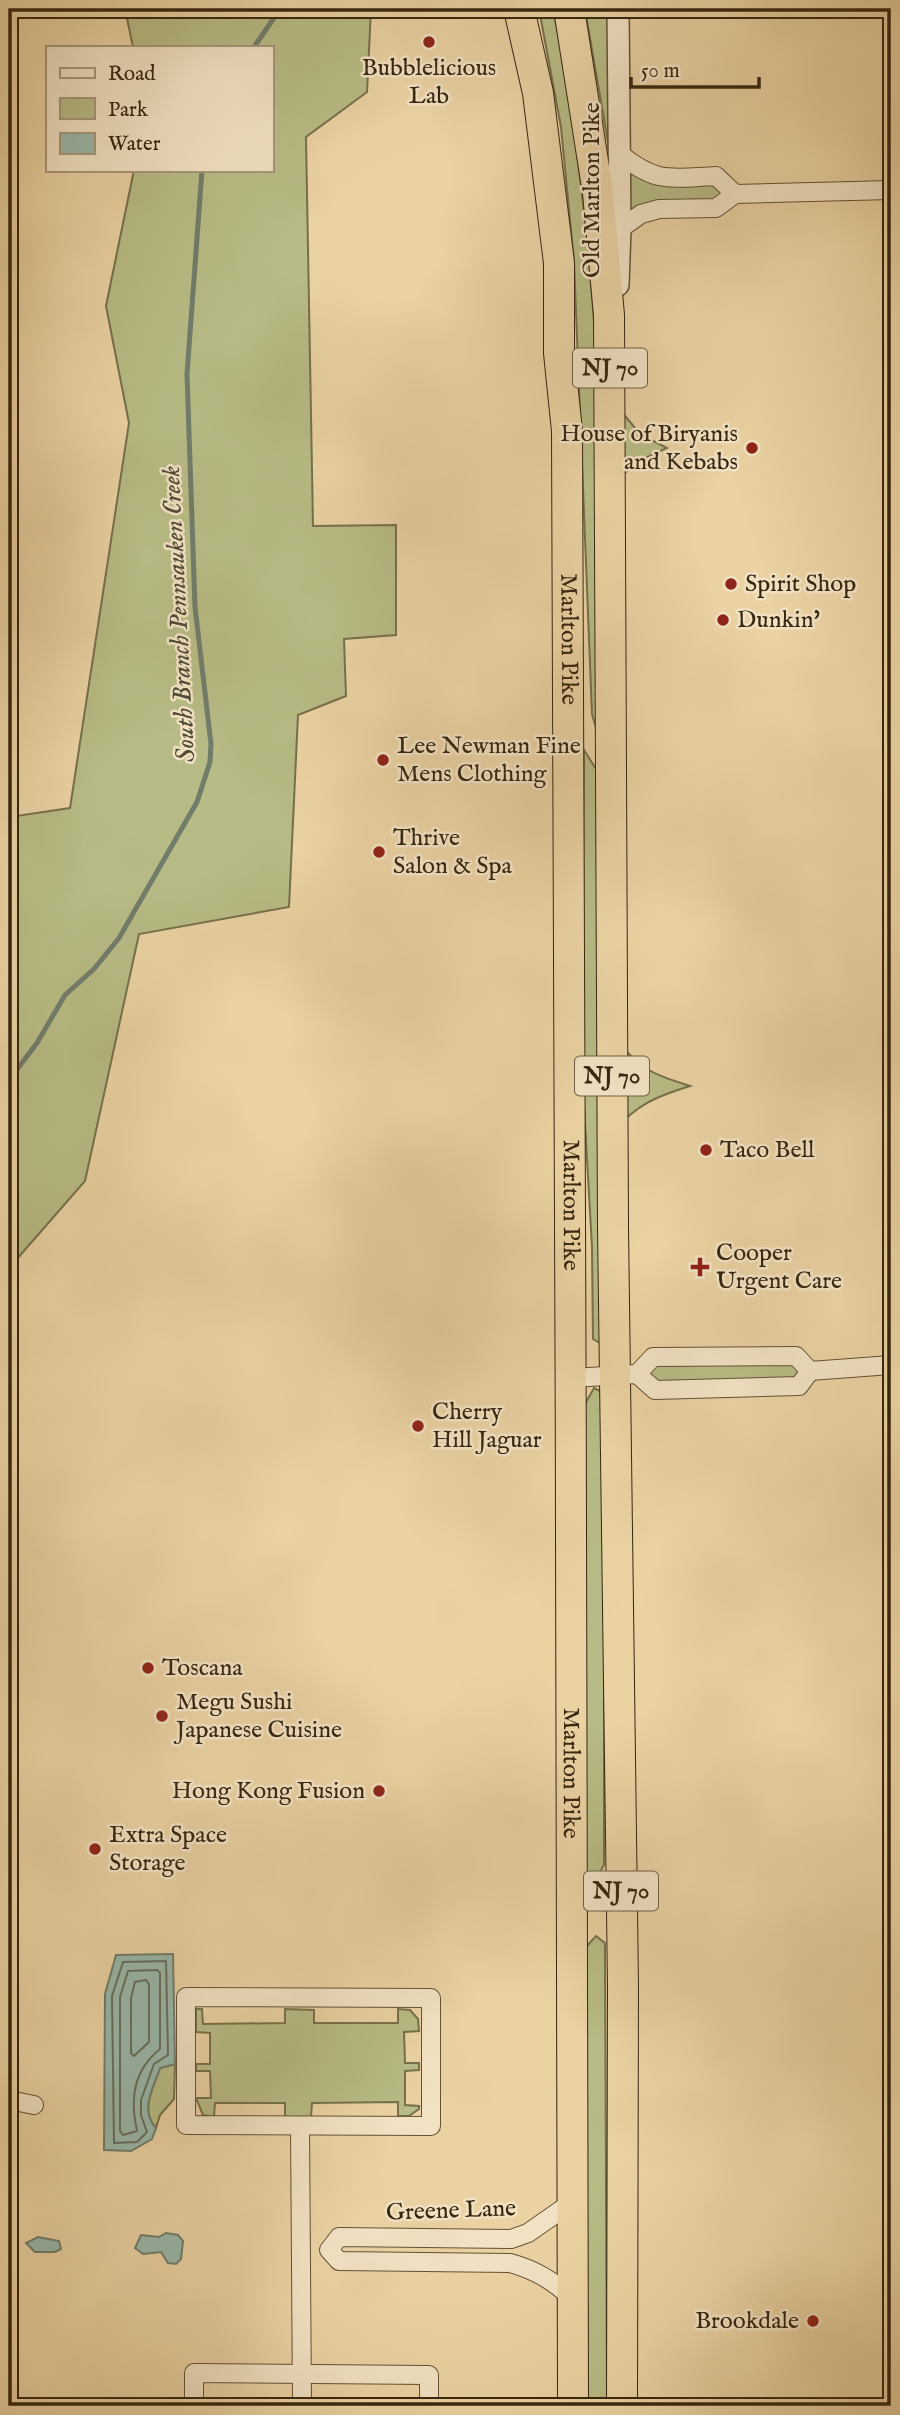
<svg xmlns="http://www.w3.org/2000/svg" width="900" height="2415" font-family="'IM FELL English',serif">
<rect width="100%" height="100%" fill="#ead2a3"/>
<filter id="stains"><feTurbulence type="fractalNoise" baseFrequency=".00286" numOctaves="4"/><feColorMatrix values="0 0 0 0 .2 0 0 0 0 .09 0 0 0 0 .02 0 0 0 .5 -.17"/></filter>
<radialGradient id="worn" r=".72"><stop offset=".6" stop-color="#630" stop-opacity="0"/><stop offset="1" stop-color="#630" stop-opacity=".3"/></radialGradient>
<g fill="#b7bb85" stroke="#77704a" stroke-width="2">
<polygon points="125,9 371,9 367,92 306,137 313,526 396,525 396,635 344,639 346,696 298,715 289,907 139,934 85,1181 9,1268 9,817 70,808 129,423 106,306 134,170 271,170 271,47 133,47"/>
<polygon points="539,9 553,9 569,89 587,235 600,396 599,738 592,714 574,261 561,127"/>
<polygon points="585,9 611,9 609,148"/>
<polygon points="620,154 640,171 716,176 735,194 716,208 659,209 620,229"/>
<polygon points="621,411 640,434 667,448 639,461 620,477"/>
<polygon points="584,750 601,777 603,1340 600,1343 593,1339 592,1247 582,1070"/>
<path d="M612,1031c23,37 38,42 78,55 -35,11 -52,18 -78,46z"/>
<polygon points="787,1356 810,1371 799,1386 655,1390 637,1374 653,1357"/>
<polygon points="594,1388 604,1393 604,1865 595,1881 586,1875 585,1866 585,1404"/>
<polygon points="596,1936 605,1943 605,1953 607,2406 587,2406 586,1947"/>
<polygon points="196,2009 202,2009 203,2024 285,2023 285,2009 314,2010 314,2023 398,2023 398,2009 410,2010 418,2019 419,2031 404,2032 405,2063 419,2063 419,2070 405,2071 405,2105 419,2106 419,2109 409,2116 398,2116 398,2102 312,2103 311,2117 285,2117 285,2103 215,2103 214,2117 203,2115 196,2098 211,2098 210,2071 196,2071 196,2064 210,2064 210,2033 196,2032"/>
<path d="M175,2064l-1,35 -14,16 -4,13c-17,-18 -2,-41 4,-60z"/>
</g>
<g fill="#98b7a9" stroke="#717d6b" stroke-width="2">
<path d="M173,1954l2,110 -15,4c-6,19 -21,42 -4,60l-4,11 -21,12 -27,-1 1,-156 11,-39z"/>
<polygon points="166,2233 178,2235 183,2241 181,2259 176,2264 168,2263 161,2252 143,2254 135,2248 141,2235 159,2237"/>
<polygon points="38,2237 59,2241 61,2249 55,2252 35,2252 26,2243"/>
</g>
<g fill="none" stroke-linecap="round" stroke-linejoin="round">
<g stroke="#686e5c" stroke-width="2">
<polygon points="166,1961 168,2055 154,2064 141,2100 141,2115 147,2132 137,2142 114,2143 112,1996 123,1962"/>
<path d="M157,1970l3,3v76c-27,22 -30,50 -23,82l-14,4 -3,-4v-134l8,-26z"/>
<polygon points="146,1980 149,1984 149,2042 134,2056 131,2053 131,1998 135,1982"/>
</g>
<g stroke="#717d6b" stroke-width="5">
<polyline points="254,47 280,9"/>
<polyline points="9,1080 37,1043 65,995 94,969 119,938 197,802 210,762 211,744 195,607 187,374 202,170"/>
</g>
<defs>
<g id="minor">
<path d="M620,154c36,30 51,24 96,22l19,18"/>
<polyline points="620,229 641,214 659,209 716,208 735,194 891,190"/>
<polyline points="810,1371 891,1365"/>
<polyline points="637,1374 655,1390 799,1386 810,1371"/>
<polyline points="573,1378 637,1374 653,1357 796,1356 810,1371"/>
<polygon points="186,1997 431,1998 431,2126 186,2125"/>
<polyline points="9,2100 34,2105"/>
<polyline points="300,2126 302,2406"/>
<path d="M571,2203l-43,30 -17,6 -172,-2 -10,13 10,11 171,2c25,7 42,17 62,35"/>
<polyline points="194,2406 194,2373 429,2375 429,2406"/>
</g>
<polyline id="tertiary" points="618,285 620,229 618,9"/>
<g id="trunk">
<path id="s1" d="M519,9l19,84 21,170v90l8,78c7,658 1,1317 6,1975"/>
<polyline points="569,9 598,193 609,315 613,1227 623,1986 622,2406"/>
</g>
</defs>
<use href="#minor" stroke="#645134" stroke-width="20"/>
<use href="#tertiary" stroke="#645134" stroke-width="24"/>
<use href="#trunk" stroke="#37260f" stroke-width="32"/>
<use href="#minor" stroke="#f1e2c3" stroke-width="18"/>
<use href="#tertiary" stroke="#f1e2c3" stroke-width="21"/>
<use href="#trunk" stroke="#ead2a3" stroke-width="30"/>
</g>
<g fill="#8f2418" stroke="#f1e2c3" stroke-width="2.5">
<circle cx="429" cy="42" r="7"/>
<circle cx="752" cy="448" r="7"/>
<circle cx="731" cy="584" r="7"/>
<circle cx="723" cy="620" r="7"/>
<circle cx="383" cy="760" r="7"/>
<circle cx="379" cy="852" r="7"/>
<circle cx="706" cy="1150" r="7"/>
<path d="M696.5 1256.5h7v7h7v7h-7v7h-7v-7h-7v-7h7z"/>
<circle cx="418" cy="1426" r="7"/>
<circle cx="148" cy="1668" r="7"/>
<circle cx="162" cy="1716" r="7"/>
<circle cx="379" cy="1791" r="7"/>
<circle cx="95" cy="1849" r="7"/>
<circle cx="813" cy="2321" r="7"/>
</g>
<g text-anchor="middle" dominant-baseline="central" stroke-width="5" stroke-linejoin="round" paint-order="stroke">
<g fill="#f1e2c3" stroke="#6f5e45" stroke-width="2">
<rect x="573" y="348.5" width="74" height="39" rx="5"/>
<rect x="575" y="1056.5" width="74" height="39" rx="5"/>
<rect x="584" y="1871.5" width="74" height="39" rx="5"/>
</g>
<g font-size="23" font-weight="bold" fill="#37260f">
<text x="610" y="368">NJ 70</text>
<text x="612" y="1076">NJ 70</text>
<text x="621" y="1891">NJ 70</text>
</g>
<g font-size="24" fill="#37260f" stroke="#f1e2c3" text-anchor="start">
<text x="429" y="68" text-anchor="middle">Bubblelicious<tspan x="429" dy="28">Lab</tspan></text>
<text x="738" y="434" text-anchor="end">House of Biryanis<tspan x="738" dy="28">and Kebabs</tspan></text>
<text x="745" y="584">Spirit Shop</text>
<text x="737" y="620">Dunkin'</text>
<text x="397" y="746">Lee Newman Fine<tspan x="397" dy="28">Mens Clothing</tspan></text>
<text x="393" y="838">Thrive<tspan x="393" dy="28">Salon &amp; Spa</tspan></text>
<text x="720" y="1150">Taco Bell</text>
<text x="716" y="1253">Cooper<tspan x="716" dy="28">Urgent Care</tspan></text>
<text x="432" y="1412">Cherry<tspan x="432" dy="28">Hill Jaguar</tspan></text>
<text x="162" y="1668">Toscana</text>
<text x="176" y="1702">Megu Sushi<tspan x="176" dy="28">Japanese Cuisine</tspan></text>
<text x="365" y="1791" text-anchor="end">Hong Kong Fusion</text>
<text x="109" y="1835">Extra Space<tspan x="109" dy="28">Storage</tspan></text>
<text x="799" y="2321" text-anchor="end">Brookdale</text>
</g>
<g font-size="24" fill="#37260f" stroke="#f1e2c3">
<text transform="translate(592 190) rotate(-90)">Old Marlton Pike</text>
<text stroke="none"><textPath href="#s1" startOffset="634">Marlton Pike</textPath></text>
<text stroke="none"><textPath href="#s1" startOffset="1200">Marlton Pike</textPath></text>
<text stroke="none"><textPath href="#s1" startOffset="1768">Marlton Pike</textPath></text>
<text transform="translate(451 2211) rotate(-2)">Greene Lane</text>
</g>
<g font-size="26" font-style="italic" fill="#4f4a36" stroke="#f1e2c3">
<text transform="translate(179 614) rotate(-93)">South Branch Pennsauken Creek</text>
</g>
</g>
<rect width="900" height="2415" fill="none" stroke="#ead2a3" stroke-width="35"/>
<rect x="10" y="10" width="879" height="2394" fill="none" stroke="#37260f" stroke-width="3.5"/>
<rect x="18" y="18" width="865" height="2380" fill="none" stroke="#37260f" stroke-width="2"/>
<rect x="46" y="46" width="228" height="126" fill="#f1e2c3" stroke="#a7977b" stroke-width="2"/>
<rect x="60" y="68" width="35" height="10" fill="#f1e2c3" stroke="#a7977b" stroke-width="2"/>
<text x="108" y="80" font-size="21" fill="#37260f">Road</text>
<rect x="60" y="98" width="35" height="21" fill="#b7bb85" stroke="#a7977b" stroke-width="2"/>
<text x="108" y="116" font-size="21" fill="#37260f">Park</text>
<rect x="60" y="133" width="35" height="21" fill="#98b7a9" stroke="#a7977b" stroke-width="2"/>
<text x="108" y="150" font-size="21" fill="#37260f">Water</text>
<path d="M631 77v10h128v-10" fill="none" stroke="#37260f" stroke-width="3.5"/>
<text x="641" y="77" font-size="21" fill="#37260f" stroke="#f1e2c3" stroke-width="5" paint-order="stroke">50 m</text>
<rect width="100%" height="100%" filter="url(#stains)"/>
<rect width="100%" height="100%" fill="url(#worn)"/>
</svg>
